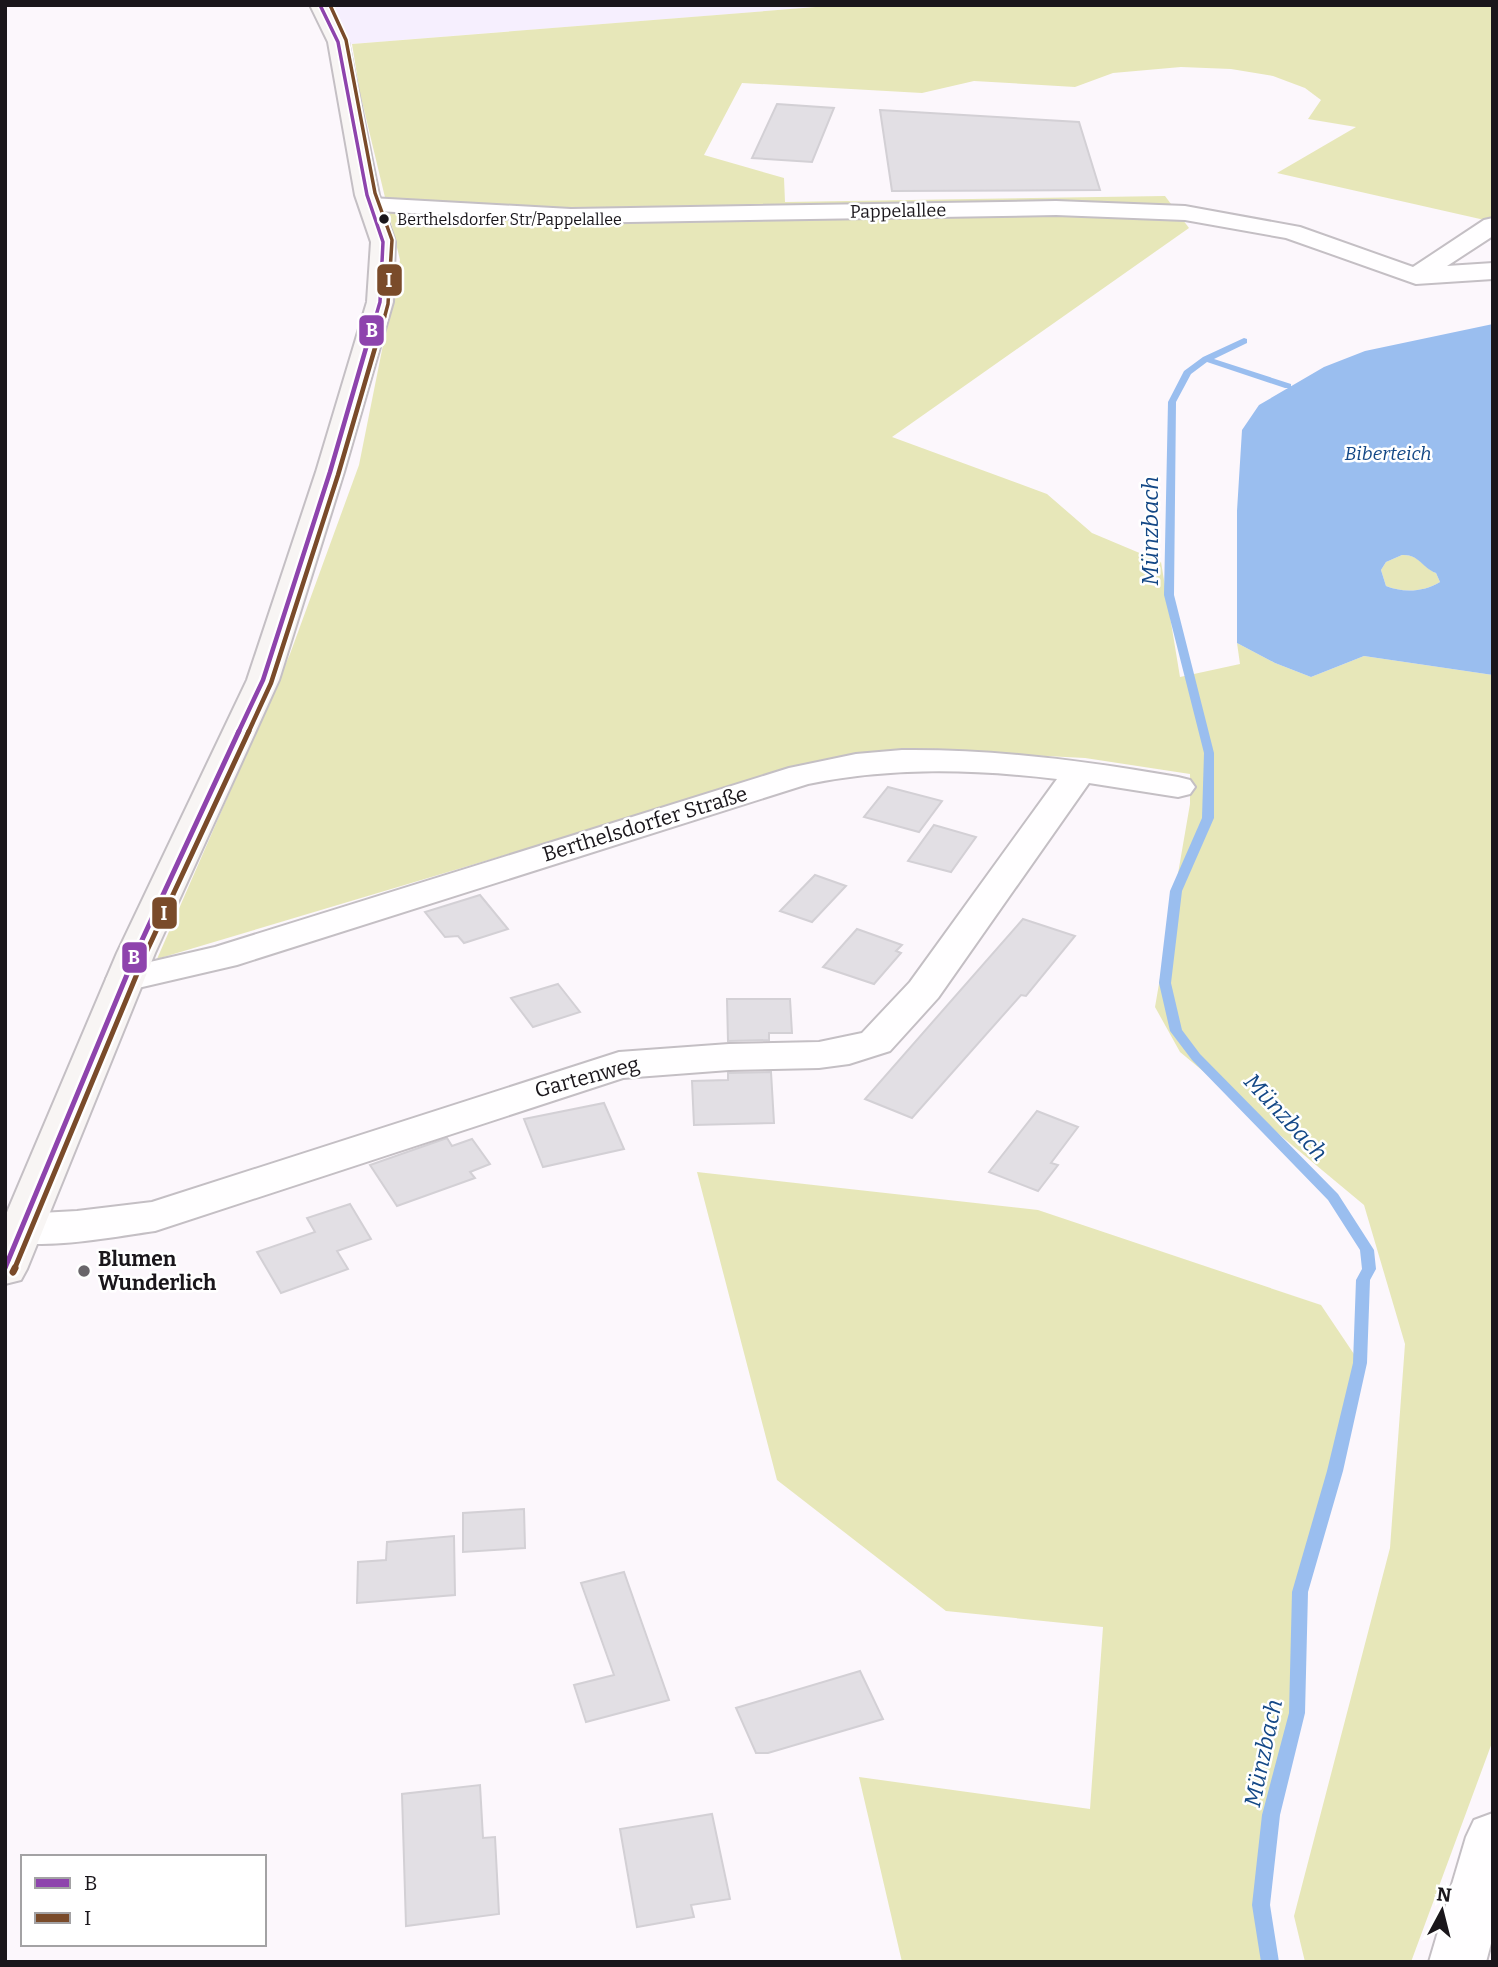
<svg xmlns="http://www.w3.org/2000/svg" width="1498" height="1967" font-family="Bitter,serif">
<rect width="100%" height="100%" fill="#fcf7fc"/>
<polygon fill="#f6effe" points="320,5 841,5 339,45"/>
<g fill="#e7e7b9">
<polygon points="841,5 1493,5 1493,218 1489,221 1277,173 1356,127 1308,119 1321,100 1305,88 1273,76 1231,69 1181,67 1113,73 1075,87 974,81 922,93 742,83 704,155 784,178 785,202 1165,196 1189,228 892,437 1047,494 1092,533 1161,562 1180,677 1240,664 1237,643 1275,663 1311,677 1364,656 1493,675 1493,1740 1411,1962 1305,1962 1294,1916 1390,1548 1405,1344 1364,1205 1180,1052 1155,1007 1190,804 1190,774 1085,758 929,750 857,755 799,767 157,959 290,654 359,465 400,260 360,93 352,44"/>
<path d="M1402,555c17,-1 20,12 34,18l4,9c-16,10 -37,11 -54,4l-5,-16 5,-8z"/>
<polygon points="697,1172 1038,1210 1321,1305 1360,1363 1335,1471 1300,1592 1297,1713 1271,1815 1261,1905 1270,1962 902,1962 859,1777 1090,1809 1103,1627 946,1611 777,1480"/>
</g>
<path fill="#9abeef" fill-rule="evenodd" d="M1493,324v351l-129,-19 -53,21 -36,-14 -38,-20v-132l5,-81 17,-25 65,-38 41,-16zM1402,555c17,-1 19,12 34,18l4,9c-16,10 -37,11 -54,4l-5,-16 5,-8z"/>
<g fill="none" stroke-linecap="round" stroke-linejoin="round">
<polygon fill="#9abeef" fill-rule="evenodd" points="1244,338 1247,339 1247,343 1214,359 1291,384 1291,388 1285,388 1207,362 1191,374 1176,402 1174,595 1214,753 1214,818 1182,891 1171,983 1182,1030 1200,1054 1338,1194 1374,1250 1376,1269 1370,1280 1367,1363 1343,1471 1308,1592 1305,1713 1280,1815 1270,1905 1279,1962 1261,1962 1252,1905 1262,1815 1289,1713 1292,1592 1327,1471 1353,1363 1356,1280 1362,1269 1360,1250 1328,1200 1192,1060 1170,1031 1159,983 1170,891 1202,818 1204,753 1164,595 1168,402 1184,371 1203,357"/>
</g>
<g fill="#e2dfe4" stroke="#d3d0d5" stroke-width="2">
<polygon points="777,104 834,108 812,162 752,158"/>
<polygon points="880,110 1079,122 1100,190 892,191"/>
<polygon points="888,787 942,801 919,832 864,817"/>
<polygon points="934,825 976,837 951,872 908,861"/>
<polygon points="815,875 846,886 812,922 780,911"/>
<polygon points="480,895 508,929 464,943 458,936 445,937 425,912"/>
<polygon points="1023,919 1075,936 1026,996 1021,995 912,1118 865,1099"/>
<polygon points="857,929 902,945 896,951 901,953 874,984 823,967"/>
<polygon points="558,984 580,1012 533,1027 511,998"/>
<polygon points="727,999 790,999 792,1033 769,1033 769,1040 728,1041"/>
<polygon points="771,1072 774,1123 694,1125 692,1081 728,1080 728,1073"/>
<polygon points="604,1103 624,1149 543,1167 524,1119"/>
<polygon points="1037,1111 1078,1127 1051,1163 1058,1165 1038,1191 989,1172"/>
<polygon points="447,1138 452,1146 472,1139 490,1164 470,1172 475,1178 397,1206 370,1165"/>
<polygon points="350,1204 371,1239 337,1251 348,1269 281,1293 257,1252 315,1232 307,1218"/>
<polygon points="524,1509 525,1548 463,1552 463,1513"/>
<polygon points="454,1536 455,1595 357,1603 358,1562 386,1560 387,1542"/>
<polygon points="624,1572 669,1700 586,1722 574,1685 614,1675 581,1583"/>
<polygon points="860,1671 883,1719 768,1753 756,1753 736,1708"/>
<polygon points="480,1785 483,1838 495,1837 499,1914 406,1926 402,1794"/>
<polygon points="712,1814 730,1899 691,1905 694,1917 637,1927 620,1829"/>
</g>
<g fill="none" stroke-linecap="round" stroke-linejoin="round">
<defs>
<g id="street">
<polygon points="371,198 571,209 1056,201 1185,206 1300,227 1413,267 1484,220 1493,218 1493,236 1447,266 1493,263 1493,279 1416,284 1286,238 1185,220 1056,215 571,223 363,210 359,205 363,200"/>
<path d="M902,750c93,-1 184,11 276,27l12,3 5,7 -5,7 -12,3 -89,-14 -151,215 -48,53 -41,13 -30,4 -90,2 -106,8 -468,153c-37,5 -117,21 -150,8l1,-21 15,-4 56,-3 75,-9 467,-150 110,-8 90,-2 43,-9 48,-51 147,-203c-85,-10 -165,-12 -249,5l-571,181 -112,26 -14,-4 -5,-8 5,-8 104,-24 574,-179 67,-14z"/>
<polygon points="1493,1813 1493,1936 1486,1962 1429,1962 1466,1837 1474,1820"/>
</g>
<polygon id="secondary" points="310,5 330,5 348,42 379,195 395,242 393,302 344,472 279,680 155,953 27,1269 21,1280 5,1284 5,1217 117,953 247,680 316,472 367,302 371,242 355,195 328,42"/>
</defs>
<use href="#street" stroke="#c4bfc4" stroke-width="4"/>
<use href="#secondary" stroke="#c4bfc4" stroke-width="4"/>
<use href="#street" fill="#fffeff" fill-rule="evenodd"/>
<use href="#secondary" fill="#f8f5f4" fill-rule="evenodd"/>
<defs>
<polyline id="bus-1-far2" points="320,5 338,42 367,195 383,242 380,302 375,319"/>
<polyline id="bus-1-far1" points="238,733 263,680 330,472 375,317"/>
<polyline id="bus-1" points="5,1268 136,953 239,731"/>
<polyline id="bus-2-far3" points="330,5 346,40 375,193 392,240 388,304 384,319"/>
<polyline id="bus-2-far2" points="248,733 271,683 338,475 384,317"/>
<polyline id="bus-2-far1" points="14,1270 144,957 249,731"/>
<polyline id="bus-2" points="13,1272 15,1268"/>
</defs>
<use href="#bus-1-far2" stroke="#fff" stroke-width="7"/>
<use href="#bus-1-far1" stroke="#fff" stroke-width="9"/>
<use href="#bus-1" stroke="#fff" stroke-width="10"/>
<use href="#bus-2-far3" stroke="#fff" stroke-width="7"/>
<use href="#bus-2-far2" stroke="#fff" stroke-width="9"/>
<use href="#bus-2-far1" stroke="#fff" stroke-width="10"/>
<use href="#bus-2" stroke="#fff" stroke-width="12"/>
<use href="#bus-1-far2" stroke="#8e44ad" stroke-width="3.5"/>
<use href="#bus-1-far1" stroke="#8e44ad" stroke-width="4.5"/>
<use href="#bus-1" stroke="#8e44ad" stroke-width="5"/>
<use href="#bus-2-far3" stroke="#7a4b2a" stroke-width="3.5"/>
<use href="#bus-2-far2" stroke="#7a4b2a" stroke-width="4.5"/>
<use href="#bus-2-far1" stroke="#7a4b2a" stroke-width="5"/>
<use href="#bus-2" stroke="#7a4b2a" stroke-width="7"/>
</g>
<circle fill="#1a161b" stroke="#fff" stroke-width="2.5" cx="384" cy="219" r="6"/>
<circle fill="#69656a" stroke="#fff" stroke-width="2.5" cx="84" cy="1271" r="7"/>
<g text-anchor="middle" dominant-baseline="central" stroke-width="5" stroke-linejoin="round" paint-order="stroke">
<g font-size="16" fill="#1a161b" stroke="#fff" text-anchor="start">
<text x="397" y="219">Berthelsdorfer Str/Pappelallee</text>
</g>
<g font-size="18" fill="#1a161b" stroke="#fff">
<text transform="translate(898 211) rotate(-1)">Pappelallee</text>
</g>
<g font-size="19" font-style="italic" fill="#144886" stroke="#fff">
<text x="1388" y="453">Biberteich</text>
</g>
<g font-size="21" fill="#1a161b" stroke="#fff">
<text transform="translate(645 824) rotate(-17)">Berthelsdorfer Straße</text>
<text transform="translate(587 1077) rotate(-15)">Gartenweg</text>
</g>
<g font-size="21" font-weight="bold" fill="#1a161b" stroke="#fff" text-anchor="start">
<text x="98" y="1259">Blumen<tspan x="98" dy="24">Wunderlich</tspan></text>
</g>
<g font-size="23" font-style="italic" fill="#144886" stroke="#fff">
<text transform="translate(1150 531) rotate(-90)">Münzbach</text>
<text transform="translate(1286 1117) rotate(47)">Münzbach</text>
<text transform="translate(1263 1753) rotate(-78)">Münzbach</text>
</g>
</g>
<g stroke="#fff" stroke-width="2.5">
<rect x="376" y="263" width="27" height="34" rx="7" fill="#7a4b2a"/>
<rect x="358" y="314" width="27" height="33" rx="7" fill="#8e44ad"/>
<rect x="151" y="896" width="27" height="34" rx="7" fill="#7a4b2a"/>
<rect x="121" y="941" width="27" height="33" rx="7" fill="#8e44ad"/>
</g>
<g font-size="19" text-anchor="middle" font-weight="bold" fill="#fff">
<text x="389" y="287">I</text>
<text x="372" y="337">B</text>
<text x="164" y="920">I</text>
<text x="134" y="964">B</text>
</g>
<rect width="1498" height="1967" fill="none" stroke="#1a161b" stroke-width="14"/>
<rect x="21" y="1855" width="245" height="91" fill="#ffffff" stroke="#a3a2a4" stroke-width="2"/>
<rect x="35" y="1878" width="35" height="10" fill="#8e44ad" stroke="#a3a2a4" stroke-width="2"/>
<text x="84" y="1890" font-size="21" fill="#1a161b">B</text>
<rect x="35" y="1913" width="35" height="10" fill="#7a4b2a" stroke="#a3a2a4" stroke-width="2"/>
<text x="84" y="1925" font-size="21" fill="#1a161b">I</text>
<g transform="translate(1442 1911) rotate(7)" stroke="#ffffff" stroke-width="5" paint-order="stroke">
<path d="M0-5L12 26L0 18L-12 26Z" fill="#1a161b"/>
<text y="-10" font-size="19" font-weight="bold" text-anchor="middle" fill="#1a161b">N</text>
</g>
</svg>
